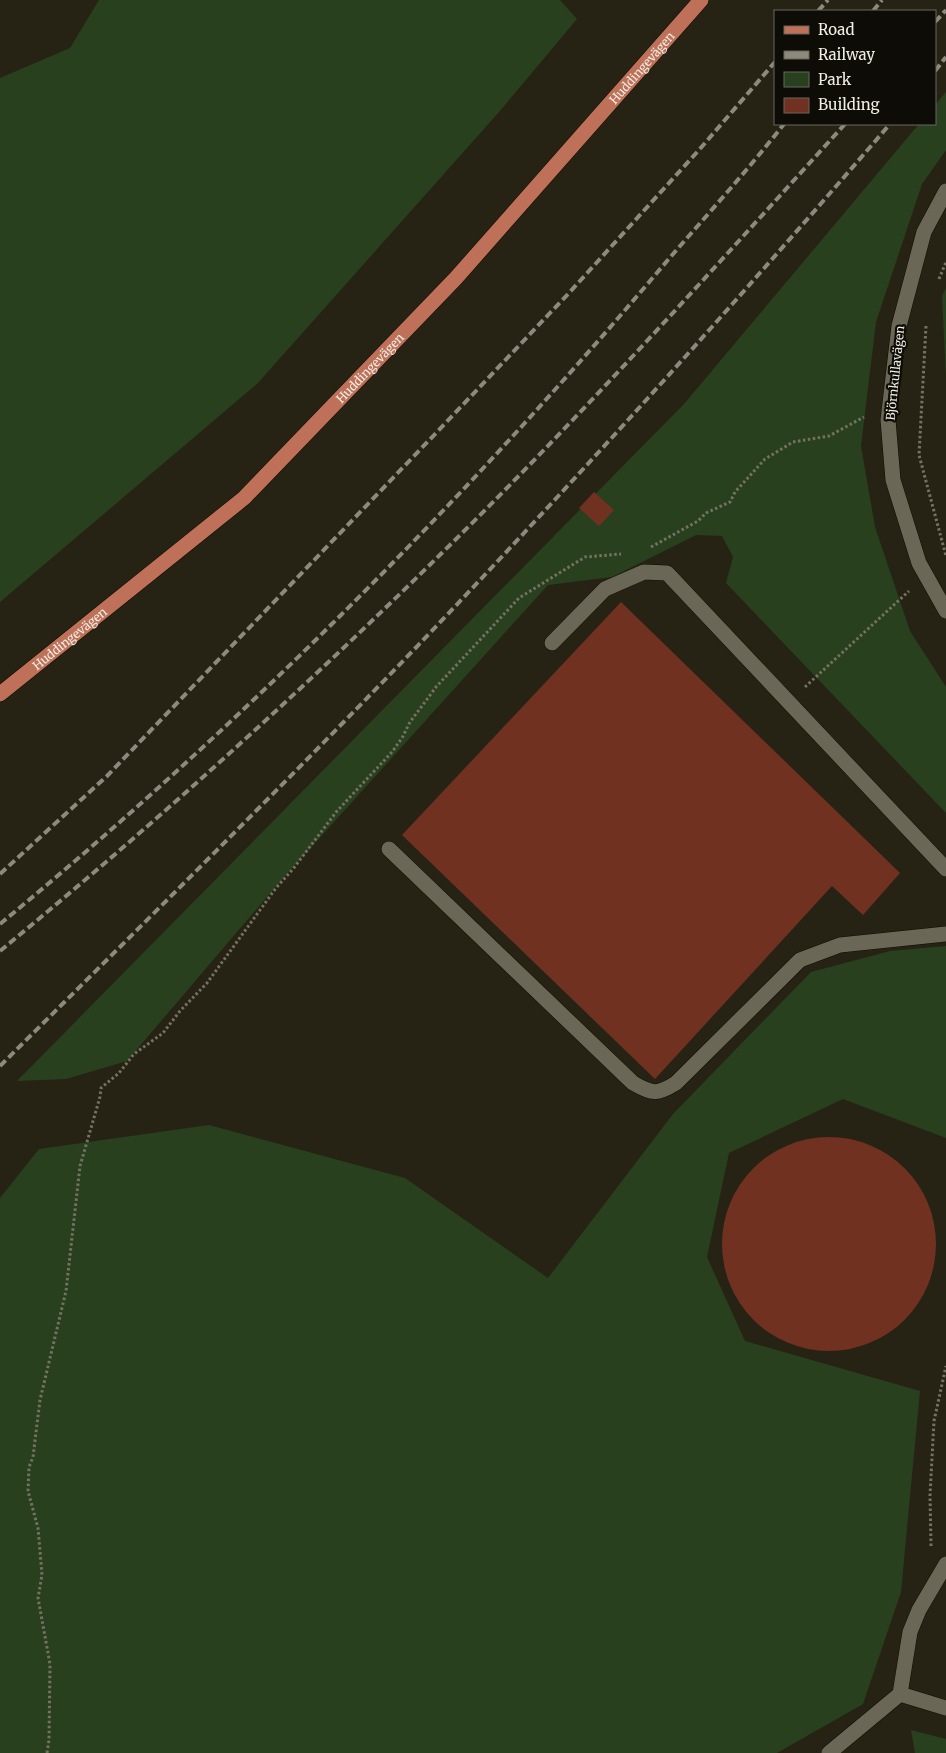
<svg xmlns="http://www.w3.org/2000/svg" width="946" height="1753" font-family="Merriweather,serif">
<rect width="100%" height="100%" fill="#262314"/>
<g fill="#28401d">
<polygon points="99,0 560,0 577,19 499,112 257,384 0,602 0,78 70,48"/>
<polygon points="946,92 946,150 922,184 876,322 861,446 875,527 910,631 946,687 946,813 726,583 733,557 722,536 696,535 612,577 548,585 278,884 127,1061 66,1079 17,1081 684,404 919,124 935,124 935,105"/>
<polygon points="946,288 946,378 942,296"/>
<polygon points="946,946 946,1138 843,1099 729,1153 707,1257 745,1341 920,1391 901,1592 863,1704 777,1753 0,1753 0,1198 39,1149 209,1125 405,1178 548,1278 673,1114 811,972 890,951"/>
<polygon points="911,1730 946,1739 946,1753 915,1753"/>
</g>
<g fill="#703120">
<polygon points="594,492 614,510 599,526 579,508"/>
<polygon points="621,602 900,873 863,915 832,886 655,1079 402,835"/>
<circle cx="829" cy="1244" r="107"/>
</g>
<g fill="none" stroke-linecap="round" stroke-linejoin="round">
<defs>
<g id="service">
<polyline points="552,643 605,589 644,572 667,573 946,869"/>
<path d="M389,849l244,234c19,11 24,12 43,0l124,-123 40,-15 106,-11"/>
</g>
<g id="minor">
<polyline points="946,191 924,232 899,326 888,420 893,480 919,563 946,611"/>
<polyline points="900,1694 910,1632 919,1610 946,1564"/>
<polyline points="829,1753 900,1694 946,1708"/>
</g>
<g id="primary">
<path id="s1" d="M0,694l244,-196 212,-220 245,-278"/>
</g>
</defs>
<use href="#service" stroke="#100c02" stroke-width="16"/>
<use href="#minor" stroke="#100c02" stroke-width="16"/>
<use href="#primary" stroke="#100c02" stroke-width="16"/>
<g stroke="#757265" stroke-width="3" stroke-dasharray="2.5 2.5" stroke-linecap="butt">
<polyline points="939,279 946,262"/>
<polyline points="926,326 919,455 946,556"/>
<polyline points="651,547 698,521 706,513 730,502 735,492 765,459 793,442 829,436 864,417"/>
<polyline points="805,687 909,591"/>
<polyline points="931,1546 930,1495 934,1421 946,1366"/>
<polyline points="47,1753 49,1740 50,1664 38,1598 42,1575 38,1528 28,1491 29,1467 33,1457 40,1400 66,1291 80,1166 100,1097 101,1088 119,1073 134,1054 163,1033 180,1011 207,983 276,888 293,869 337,811 392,752 402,738 410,722 436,687 519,598 585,557 621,554"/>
</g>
<use href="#service" stroke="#6b6756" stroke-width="15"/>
<use href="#minor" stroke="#6b6756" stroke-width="15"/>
<use href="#primary" stroke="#be7158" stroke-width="15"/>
<g stroke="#8c8a7d" stroke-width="4" stroke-dasharray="8 4" stroke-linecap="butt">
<polyline points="818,11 828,0"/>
<polyline points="873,11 882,0"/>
<polyline points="935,22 946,10"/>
<polyline points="935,71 946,57"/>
<polyline points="0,874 107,776 437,432 569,293 699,150 775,62"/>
<path d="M0,924c243,-200 464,-423 667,-663 39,-45 80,-90 117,-137"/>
<path d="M0,951c156,-128 306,-264 450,-406 137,-135 266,-279 395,-421"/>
<path d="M0,1066c143,-142 287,-284 427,-430 159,-167 313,-338 463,-512"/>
</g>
</g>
<g text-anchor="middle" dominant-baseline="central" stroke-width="4.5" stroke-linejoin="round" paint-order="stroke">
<g font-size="12" fill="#f0eee4" stroke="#0e0c06">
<text stroke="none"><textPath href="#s1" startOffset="899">Huddingevägen</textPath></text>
<text stroke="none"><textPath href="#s1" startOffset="494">Huddingevägen</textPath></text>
<text transform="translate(895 373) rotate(-84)">Björnkullavägen</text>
<text stroke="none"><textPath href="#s1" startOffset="89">Huddingevägen</textPath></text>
</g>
</g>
<rect x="774" y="10" width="162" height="115" fill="#0e0c06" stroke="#68665f"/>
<rect x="784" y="26" width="25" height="8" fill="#be7158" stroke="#68665f"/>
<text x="818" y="35" font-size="15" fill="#f0eee4">Road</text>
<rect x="784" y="51" width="25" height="8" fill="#8c8a7d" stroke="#68665f"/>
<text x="818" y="60" font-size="15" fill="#f0eee4">Railway</text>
<rect x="784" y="72" width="25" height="15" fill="#28401d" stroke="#68665f"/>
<text x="818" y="85" font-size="15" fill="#f0eee4">Park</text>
<rect x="784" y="98" width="25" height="15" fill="#703120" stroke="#68665f"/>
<text x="818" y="110" font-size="15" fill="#f0eee4">Building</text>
</svg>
